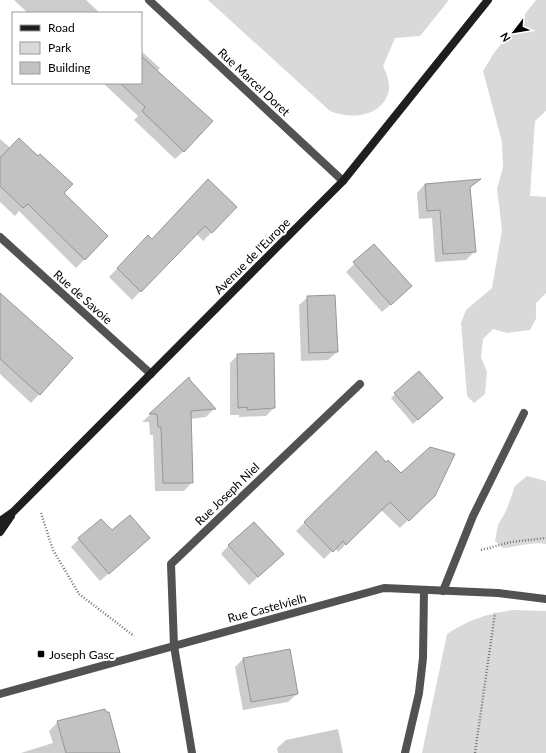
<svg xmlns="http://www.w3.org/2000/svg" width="546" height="753" font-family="Lato,sans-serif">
<rect width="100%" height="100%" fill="#fff"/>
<g fill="#d9d9d9">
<path d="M208,0h241l-29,36 -25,2 -12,28c3,7 7,16 6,24 -6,27 -38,30 -59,21z"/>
<polygon points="536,0 546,0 546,111 535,121 530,196 546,197 546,293 536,303 536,319 530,330 507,333 493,329 483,339 481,357 487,372 485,394 474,403 467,396 461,323 466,310 492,288 502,230 497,189 503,167 502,142 483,71 494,53"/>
<path d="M527,476l19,5v63c-12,-3 -30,3 -43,4l-8,-7 3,-16 8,-14 9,-25z"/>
<path d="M513,610l33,1v142h-124l25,-119c20,-14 42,-21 66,-24z"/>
</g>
<g fill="#0003">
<polygon points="14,0 86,0 100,13 28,13"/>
<polygon points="141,51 160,68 157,72 184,151 175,159 134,120 138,116 103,83 141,83"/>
<polygon points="0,139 63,193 107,236 76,268 19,211 15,216 0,202"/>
<polygon points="478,180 470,188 475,251 466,260 435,262 432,218 419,219 417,193 425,184"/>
<polygon points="200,188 212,232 203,241 196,233 132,300 109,277 140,245 152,240"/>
<polygon points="374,245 403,294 382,312 346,272"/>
<polygon points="0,294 72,358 31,403 0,374"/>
<polygon points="308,297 337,352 328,360 301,361 299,305"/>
<polygon points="238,355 274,408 266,416 239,417 239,415 230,415 230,363"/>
<polygon points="419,372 437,402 413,424 391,398"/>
<polygon points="189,379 214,409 206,417 190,419 192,482 184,491 155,491 153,435 150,435 149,422 142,422"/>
<polygon points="376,452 386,463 434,495 400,528 381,510 338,552 335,548 324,559 296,531"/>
<polygon points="112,532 140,546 100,581 71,547 79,539"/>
<polygon points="229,545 274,563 249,585 221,554"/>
<polygon points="244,658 297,694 288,702 243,710 235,667"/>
<polygon points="105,714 119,753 21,753 53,743 49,731 58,722"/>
<polygon points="338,729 343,753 278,753 277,748 286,740"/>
</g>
<g fill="#c2c2c2" stroke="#969696">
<polygon points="141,56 213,121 184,152 142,111 145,107 120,83 141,83"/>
<polygon points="19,138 38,156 40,154 73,184 64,193 108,236 85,260 28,204 23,208 0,186 0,158"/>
<polygon points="208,179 237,207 212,233 205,226 141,292 117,268 148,235 152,239"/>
<polygon points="481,179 470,187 476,252 443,254 440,210 427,211 425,184"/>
<polygon points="374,244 412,286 391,305 353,262"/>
<polygon points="0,293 73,358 40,395 0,359"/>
<polygon points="335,295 338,352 309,353 307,296"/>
<polygon points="274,353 275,408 247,410 247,407 238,408 237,354"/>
<polygon points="419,371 443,398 418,420 394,393"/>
<polygon points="189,377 190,380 216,409 191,411 193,483 163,483 161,427 158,427 157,414 149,414"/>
<polygon points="430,447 455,454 435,496 409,521 390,502 346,545 343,541 333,552 304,522 376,451 386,462 388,460 401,473"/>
<polygon points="130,515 150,538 109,574 78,538 101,519 112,530"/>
<polygon points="254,522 284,554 258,577 228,545"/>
<polygon points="290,649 298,694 251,702 243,658"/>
<polygon points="105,709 106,712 109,712 120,753 66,753 57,721"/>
</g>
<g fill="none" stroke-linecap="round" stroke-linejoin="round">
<g stroke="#747474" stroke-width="2.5" stroke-dasharray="1 2" stroke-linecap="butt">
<polyline points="41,513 53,550 79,594 134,636"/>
<polyline points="481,550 511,542 546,538"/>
<polyline points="475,753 495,613"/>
</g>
<polyline stroke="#525252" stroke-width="8" points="443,591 473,516 524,413"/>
<g stroke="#525252" stroke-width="8">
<polyline points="149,0 343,181"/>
<polyline points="0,237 151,374"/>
<polyline points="0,694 384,588 498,593 546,599"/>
<polyline points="192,753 174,646 171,564 360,384"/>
<polyline points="405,753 419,693 423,658 424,590"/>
</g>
<g stroke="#1f1f1f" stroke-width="8">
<polyline points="0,521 13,512 34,491 343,181 488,0"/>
<polyline points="0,532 11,516"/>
</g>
</g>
<rect fill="#000" stroke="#fff" stroke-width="1.5" x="37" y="650" width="8" height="8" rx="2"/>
<g text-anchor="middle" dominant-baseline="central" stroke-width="4" stroke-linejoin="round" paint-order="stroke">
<g font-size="12" fill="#000" stroke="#fff">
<text transform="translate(254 82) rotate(43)">Rue Marcel Doret</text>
<text transform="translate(252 256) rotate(-45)">Avenue de l'Europe</text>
<text transform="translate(83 297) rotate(42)">Rue de Savoie</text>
<text transform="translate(227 494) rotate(-44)">Rue Joseph Niel</text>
<text transform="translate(267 608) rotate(-15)">Rue Castelvielh</text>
</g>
<g font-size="12" fill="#000" stroke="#fff" text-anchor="start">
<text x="49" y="654">Joseph Gasc</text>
</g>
</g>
<rect x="12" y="12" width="130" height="72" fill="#ffffff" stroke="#999999"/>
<rect x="20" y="25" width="20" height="6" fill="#1f1f1f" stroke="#999999"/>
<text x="48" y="32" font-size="12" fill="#000000">Road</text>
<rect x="20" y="42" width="20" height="12" fill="#d9d9d9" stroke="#999999"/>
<text x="48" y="52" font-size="12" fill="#000000">Park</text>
<rect x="20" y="62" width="20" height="12" fill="#c2c2c2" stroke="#999999"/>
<text x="48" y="72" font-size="12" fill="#000000">Building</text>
<g transform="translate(514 32) rotate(239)" stroke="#ffffff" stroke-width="3" paint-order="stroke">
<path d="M0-3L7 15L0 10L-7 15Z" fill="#000000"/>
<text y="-6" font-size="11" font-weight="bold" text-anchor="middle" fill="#000000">N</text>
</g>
</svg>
